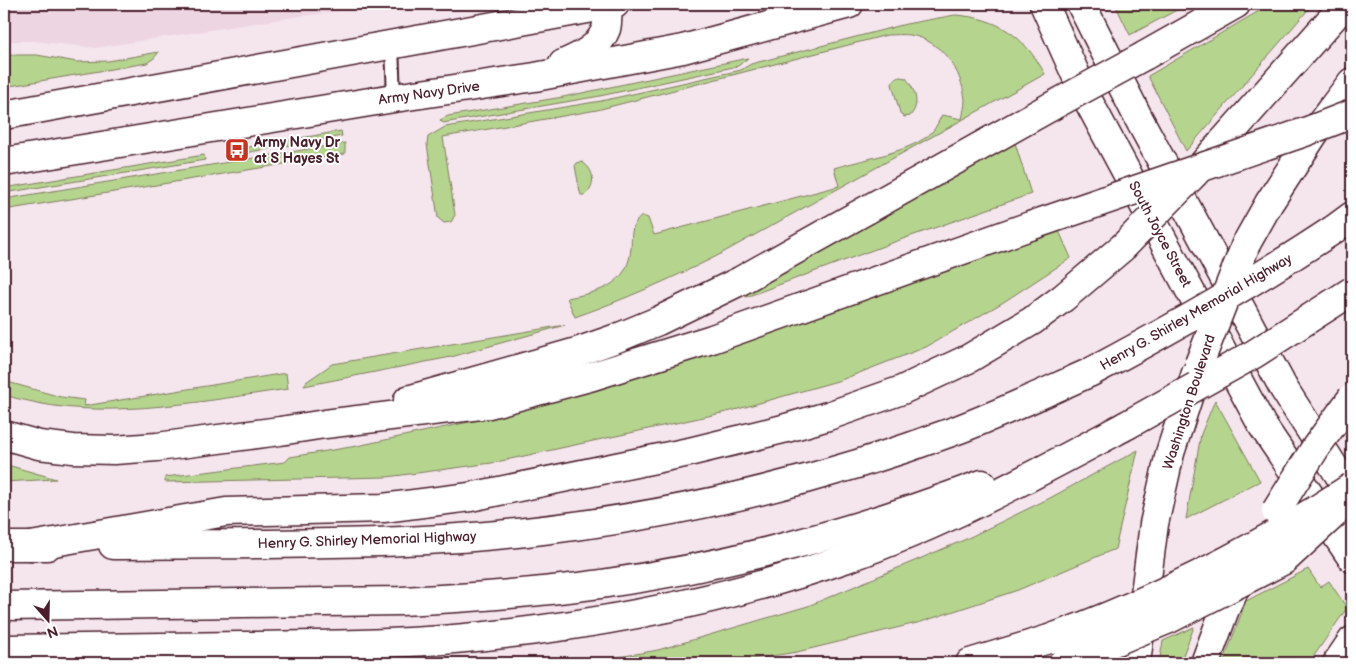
<svg xmlns="http://www.w3.org/2000/svg" width="1356" height="667" font-family="'Balsamiq Sans',sans-serif">
<rect width="100%" height="100%" fill="#f5e6ee"/>
<filter id="ink" filterUnits="userSpaceOnUse"><feTurbulence type="fractalNoise" baseFrequency=".02" numOctaves="2"/><feDisplacementMap in="SourceGraphic" scale="10" xChannelSelector="R" yChannelSelector="G"/><feConvolveMatrix kernelMatrix="1 2 1 2 8 2 1 2 1" color-interpolation-filters="sRGB"/></filter>
<g filter="url(#ink)">
<polygon fill="#eed5e2" points="4,4 399,4 295,17 95,48 33,41 4,41"/>
<g fill="#b5d58f" stroke="#807a5d">
<polygon points="1115,4 1188,4 1130,35"/>
<polygon points="1271,4 1313,4 1186,151 1148,76"/>
<path d="M955,15c44,3 69,21 90,59l-330,183c-46,23 -92,43 -140,60l-8,-19c32,-6 61,-12 64,-50 1,-14 -1,-23 11,-32l6,2 6,17 185,-49 -5,-18c26,-8 81,-17 98,-36 4,-4 7,-12 10,-17l20,4c1,-6 3,-13 3,-19 -3,-30 -24,-60 -55,-65 -7,-1 -16,0 -23,0l-290,75 -154,27 12,78 -4,7 -7,1 -6,-5 -11,-74 1,-7 17,-10 156,-26 140,-31 10,-6 155,-40z"/>
<polygon points="159,52 154,58 147,63 4,87 4,55 37,55 77,62 108,61"/>
<polygon points="748,58 738,66 600,96 443,123 440,120 448,116 563,97"/>
<path d="M900,77l6,1c9,12 15,26 4,38l-6,1 -4,-4 -8,-29 3,-5z"/>
<polygon points="341,131 342,136 244,153 243,148"/>
<polygon points="345,143 345,154 4,210 4,199"/>
<polygon points="1015,143 1031,194 897,241 746,297 743,292"/>
<polygon points="204,155 205,160 4,193 4,188"/>
<path d="M582,162c13,8 14,23 3,33h-4l-1,-3 -5,-26 2,-3z"/>
<polygon points="1059,231 1071,258 1002,303 926,347 841,380 731,411 492,463 387,477 165,482 165,477 285,462 290,457 357,446 469,422 583,392 691,359"/>
<polygon points="565,325 451,357 304,386 306,382 332,364"/>
<path d="M286,373l2,16c-78,11 -174,30 -251,14 -11,-3 -23,-4 -33,-9v-13l57,16 24,3 -1,6z"/>
<polygon points="1215,400 1260,481 1186,519 1201,434"/>
<polygon points="1138,450 1115,549 1018,590 921,622 797,652 727,663 585,663 658,650 808,606 964,540 1050,498"/>
<polygon points="4,464 56,479 4,482"/>
<polygon points="1308,569 1320,587 1329,581 1347,608 1309,663 1223,663 1246,601"/>
<polygon points="1194,627 1180,663 1159,663 1163,641"/>
</g>
<g fill="none" stroke-linecap="round" stroke-linejoin="round">
<defs>
<polyline id="service" points="392,45 394,98"/>
<g id="secondary">
<polyline points="1044,4 1084,93 1262,425 1352,558"/>
<polyline points="1081,4 1139,119 1284,389 1352,495"/>
<path d="M563,64c17,-7 36,-16 43,-35 2,-7 1,-16 2,-24"/>
<polyline points="4,115 615,4"/>
<polyline points="4,162 394,98 535,77 683,49 849,4"/>
</g>
<g id="motorway">
<polyline points="1144,56 1236,4"/>
<polyline points="1195,173 1345,4"/>
<polyline points="1333,230 1352,216"/>
<polyline points="1246,244 1269,203 1319,126 1352,82"/>
<polyline points="408,400 577,352 617,338 658,321 740,281 1052,106"/>
<polyline points="4,435 39,445 73,449 114,450 157,447 280,431 325,424 489,404 593,376 712,339 1030,226"/>
<path d="M113,545c137,-2 276,2 413,-13 147,-16 292,-50 431,-102 45,-17 89,-38 134,-58"/>
<polyline points="4,546 47,546"/>
<polyline points="31,546 226,512 383,508 470,497 689,452 783,429 828,416 902,390 968,359 1032,321 1063,298 1123,247"/>
<path d="M4,606l397,-5c67,-3 134,-8 200,-17 129,-18 259,-54 381,-100"/>
<path d="M4,649c80,-1 159,-2 239,-3 74,-1 148,-1 222,-8 130,-12 259,-37 382,-80 98,-34 189,-84 280,-133"/>
<polyline points="970,663 1049,639"/>
<polyline points="1136,663 1154,524 1170,453 1196,373"/>
<polyline points="1205,663 1225,609 1243,572"/>
<polyline points="1337,663 1352,641"/>
</g>
</defs>
<use href="#service" stroke="#4a1f2b" stroke-width="16"/>
<use href="#secondary" stroke="#4a1f2b" stroke-width="31"/>
<use href="#motorway" stroke="#4a1f2b" stroke-width="31"/>
<use href="#service" stroke="#fff" stroke-width="12"/>
<use href="#secondary" stroke="#fff" stroke-width="28"/>
<use href="#motorway" stroke="#fff" stroke-width="28"/>
<defs>
<g id="motorway-bridge">
<polyline points="1052,106 1144,56"/>
<polyline points="1030,226 1305,132 1352,114"/>
<polyline points="1123,247 1195,173"/>
<polyline points="1199,364 1246,244"/>
<path d="M1091,372c83,-44 164,-90 242,-142"/>
<polyline points="1127,425 1254,354 1352,291"/>
<polyline points="1276,511 1316,447 1352,398"/>
<path d="M1049,639c108,-39 208,-90 303,-152"/>
<polyline points="1063,663 1169,619 1284,560 1335,513"/>
</g>
</defs>
<use href="#motorway-bridge" stroke="#4a1f2b" stroke-width="31" stroke-linecap="butt"/>
<use href="#motorway-bridge" stroke="#fff" stroke-width="28"/>
</g>
</g>
<defs>
<symbol id="bus-square" viewBox="-11 -11 22 22"><rect x="-9" y="-9" width="18" height="18" rx="4" fill="#c8321e" stroke="#fff"/><path d="M-5-6H5V4H4V6H2V4H-2V6H-4V4H-5ZM-3.5-4V0h7V-4ZM-3.5 1.2v1.5H-2V1.2ZM2 1.2v1.5H3.5V1.2Z" fill="#fff"/></symbol>
</defs>
<g fill-rule="evenodd">
<use href="#bus-square" x="223" y="136" width="28" height="28"/>
</g>
<g text-anchor="middle" dominant-baseline="central" stroke-width="4" stroke-linejoin="round" paint-order="stroke">
<g font-size="14" fill="#4a1f2b" stroke="#fff">
<text transform="translate(429 93) rotate(-8)">Army Navy Drive</text>
<text transform="translate(1160 234) rotate(62)">South Joyce Street</text>
<text transform="translate(1196 312) rotate(-30)">Henry G. Shirley Memorial Highway</text>
<text transform="translate(1189 402) rotate(-72)">Washington Boulevard</text>
<text transform="translate(367 540) rotate(-2)">Henry G. Shirley Memorial Highway</text>
</g>
<g font-size="14" font-weight="bold" fill="#4a1f2b" stroke="#fff" text-anchor="start">
<text x="254" y="142">Army Navy Dr<tspan x="254" dy="16">at S Hayes St</tspan></text>
</g>
</g>
<rect width="1356" height="667" fill="none" stroke="#fff" stroke-width="20"/>
<rect x="10" y="10" width="1336" height="647" fill="none" stroke="#4a1f2b" stroke-width="2" filter="url(#ink)"/>
<g transform="translate(48 620) rotate(160)" stroke="#ffffff" stroke-width="4" paint-order="stroke">
<path d="M0-4L9 19L0 12L-9 19Z" fill="#4a1f2b"/>
<text y="-8" font-size="14" font-weight="bold" text-anchor="middle" fill="#4a1f2b">N</text>
</g>
</svg>
